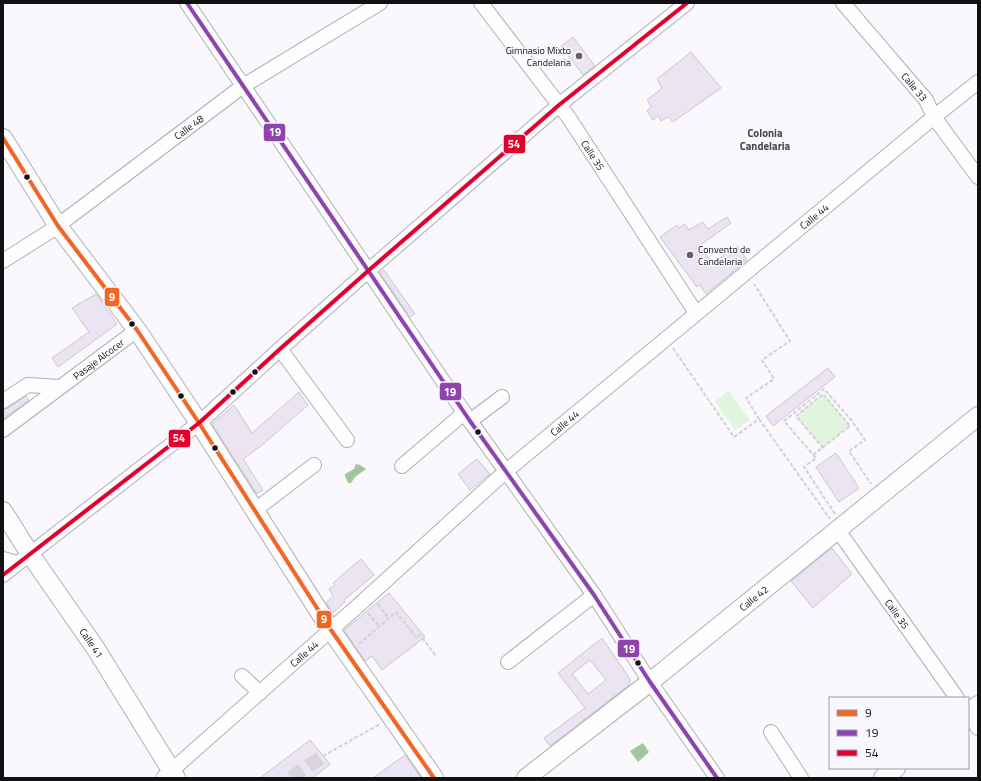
<svg xmlns="http://www.w3.org/2000/svg" width="981" height="781" font-family="'Titillium Web',sans-serif">
<rect width="100%" height="100%" fill="#faf8fd"/>
<g fill="#e1f5de">
<polygon points="729,391 750,420 735,430 715,401"/>
<polygon points="823,394 850,426 823,448 796,416"/>
</g>
<g fill="#a0c799">
<polygon points="356,464 360,465 366,469 355,477 351,483 348,483 345,476 345,474 354,469"/>
<polygon points="643,743 649,752 638,762 630,751"/>
</g>
<g fill="#eae4f3" stroke="#cac8cd" fill-rule="evenodd">
<polygon points="573,37 595,66 583,75 561,46"/>
<polygon points="691,52 721,88 673,122 668,117 661,121 658,116 653,120 647,111 651,106 647,100 662,88 657,79"/>
<polygon points="727,217 731,223 699,246 712,263 737,246 747,260 706,294 700,285 697,287 660,237 677,225 679,228 685,224 689,230 703,222 708,229"/>
<polygon points="384,270 415,314 410,317 380,273"/>
<polygon points="96,294 117,324 58,367 52,358 89,332 72,308"/>
<polygon points="828,368 835,377 773,426 766,416"/>
<polygon points="299,392 308,405 261,446 243,459 263,490 257,494 212,424 234,405 252,433"/>
<polygon points="26,396 29,400 3,419 3,409 8,408"/>
<polygon points="836,453 859,488 839,502 816,467"/>
<polygon points="477,459 490,474 470,490 458,474"/>
<polygon points="832,548 852,574 813,608 791,581"/>
<polygon points="361,559 374,575 344,600 345,602 333,613 326,603 333,596 329,589 335,585 333,583"/>
<polygon points="389,593 425,637 382,670 372,656 365,661 344,630"/>
<path d="M602,638l28,41 -1,6 -79,61 -6,-8 41,-30 -27,-35zM590,660l16,20 -18,14 -16,-20z"/>
<polygon points="310,740 330,764 313,778 260,778"/>
<polygon points="405,755 421,778 373,778"/>
</g>
<g fill="none" stroke-linecap="round" stroke-linejoin="round">
<polyline stroke="#d7d5da" stroke-width="14" stroke-dasharray="14 7" stroke-linecap="butt" points="291,778 323,756"/>
<defs>
<g id="minor">
<polyline points="187,3 470,421 594,595 650,682 717,778"/>
<path id="s1" d="M481,3l88,115 127,195"/>
<path id="s2" d="M843,3l83,97 8,17 44,60"/>
<path id="s3" d="M3,261l49,-31 191,-144 137,-83"/>
<polyline points="280,349 347,440"/>
<polyline points="3,401 28,385 59,387"/>
<polyline points="470,421 502,397"/>
<path id="s4" d="M3,430l134,-100"/>
<polyline points="402,466 464,413"/>
<polyline points="255,510 314,465"/>
<path id="s5" d="M837,529l120,169"/>
<polyline points="3,559 17,563"/>
<polyline points="3,575 199,423 280,349 368,271 559,105 687,3"/>
<polyline points="508,662 594,595"/>
<polyline points="242,676 260,693"/>
<polyline points="968,713 978,728"/>
<polyline points="771,732 801,778"/>
<path id="s6" d="M163,778l197,-174 145,-132 429,-355 44,-35"/>
</g>
<g id="major">
<polyline points="3,138 58,226 137,330 199,423 331,630 434,778"/>
<path id="s7" d="M3,511l27,43 66,95 80,129"/>
<polyline points="968,713 978,705"/>
<path id="s8" d="M526,778l124,-96 328,-266"/>
<polyline points="883,778 896,768"/>
</g>
</defs>
<use href="#minor" stroke="#b0afb3" stroke-width="16"/>
<use href="#major" stroke="#b0afb3" stroke-width="20"/>
<g stroke="#d2d2d3" stroke-width="2" stroke-dasharray="4 2" stroke-linecap="butt">
<polyline points="673,348 734,437 759,419 746,398 774,379 762,360 790,341 754,284"/>
<polyline points="759,419 830,519"/>
<polyline points="813,455 850,426 823,394 796,416 823,448"/>
<polyline points="835,514 804,467 816,458 784,421 824,389 852,421 865,440 849,451 871,484"/>
<polyline points="378,604 389,619"/>
<polyline points="368,613 379,626"/>
<polyline points="359,644 396,612 417,638 420,635 436,656"/>
<polyline points="323,756 380,724"/>
</g>
<use href="#minor" stroke="#fefeff" stroke-width="14"/>
<use href="#major" stroke="#fefeff" stroke-width="18"/>
<defs>
<polyline id="bus-1" points="3,138 58,226 137,330 199,423 331,630 434,778"/>
<polyline id="bus-2" points="187,3 470,421 594,595 650,682 717,778"/>
<polyline id="bus-3" points="3,575 199,423 280,349 368,271 559,105 687,3"/>
</defs>
<use href="#bus-1" stroke="#f9f7fe" stroke-width="7"/>
<use href="#bus-2" stroke="#f9f7fe" stroke-width="7"/>
<use href="#bus-3" stroke="#f9f7fe" stroke-width="7"/>
<use href="#bus-1" stroke="#f26522" stroke-width="4"/>
<use href="#bus-2" stroke="#8e44ad" stroke-width="4"/>
<use href="#bus-3" stroke="#e4002b" stroke-width="4"/>
</g>
<g fill="#636165" stroke="#f9f7fe" stroke-width="1.5">
<circle cx="579" cy="56" r="4"/>
<circle cx="690" cy="255" r="4"/>
</g>
<g fill="#111013" stroke="#f9f7fe" stroke-width="1.5">
<circle cx="27" cy="177" r="3.5"/>
<circle cx="132" cy="324" r="3.5"/>
<circle cx="255" cy="372" r="3.5"/>
<circle cx="233" cy="392" r="3.5"/>
<circle cx="181" cy="396" r="3.5"/>
<circle cx="478" cy="432" r="3.5"/>
<circle cx="215" cy="448" r="3.5"/>
<circle cx="638" cy="663" r="3.5"/>
</g>
<g text-anchor="middle" dominant-baseline="central" stroke-width="3" stroke-linejoin="round" paint-order="stroke">
<g font-size="10" fill="#111013" stroke="#f9f7fe" text-anchor="end">
<text x="571" y="50">Gimnasio Mixto<tspan x="571" dy="12">Candelaria</tspan></text>
<text x="698" y="249" text-anchor="start">Convento de<tspan x="698" dy="12">Candelaria</tspan></text>
</g>
<g font-size="10" fill="#111013" stroke="#f9f7fe">
<text stroke="none"><textPath href="#s2" startOffset="110">Calle 33</textPath></text>
<text stroke="none"><textPath href="#s3" startOffset="229">Calle 48</textPath></text>
<text stroke="none"><textPath href="#s1" startOffset="189">Calle 35</textPath></text>
<text stroke="none"><textPath href="#s6" startOffset="860">Calle 44</textPath></text>
<text stroke="none"><textPath href="#s4" startOffset="119">Pasaje Alcocer</textPath></text>
<text stroke="none"><textPath href="#s6" startOffset="536">Calle 44</textPath></text>
<text stroke="none"><textPath href="#s8" startOffset="290">Calle 42</textPath></text>
<text stroke="none"><textPath href="#s5" startOffset="104">Calle 35</textPath></text>
<text stroke="none"><textPath href="#s7" startOffset="159">Calle 41</textPath></text>
<text stroke="none"><textPath href="#s6" startOffset="188">Calle 44</textPath></text>
</g>
<g font-size="11" font-weight="bold" fill="#47444d" stroke="#f9f7fe">
<text x="765" y="133">Colonia<tspan x="765" dy="13">Candelaria</tspan></text>
</g>
</g>
<g stroke="#f9f7fe" stroke-width="1.5">
<rect x="263" y="123" width="23" height="19" rx="4" fill="#8e44ad"/>
<rect x="503" y="134" width="23" height="20" rx="4" fill="#e4002b"/>
<rect x="104" y="287" width="16" height="20" rx="4" fill="#f26522"/>
<rect x="439" y="382" width="23" height="19" rx="4" fill="#8e44ad"/>
<rect x="168" y="429" width="23" height="19" rx="4" fill="#e4002b"/>
<rect x="316" y="610" width="16" height="19" rx="4" fill="#f26522"/>
<rect x="617" y="639" width="23" height="19" rx="4" fill="#8e44ad"/>
</g>
<g font-size="11" text-anchor="middle" font-weight="bold" fill="#fff">
<text x="275" y="136">19</text>
<text x="514" y="148">54</text>
<text x="112" y="301">9</text>
<text x="450" y="396">19</text>
<text x="179" y="442">54</text>
<text x="324" y="623">9</text>
<text x="629" y="653">19</text>
</g>
<rect width="981" height="781" fill="none" stroke="#111013" stroke-width="8"/>
<rect x="829" y="697" width="140" height="72" fill="#f9f7fe" stroke="#9c9ba0"/>
<rect x="837" y="710" width="20" height="6" fill="#f26522" stroke="#9c9ba0"/>
<text x="865" y="717" font-size="12" fill="#111013">9</text>
<rect x="837" y="730" width="20" height="6" fill="#8e44ad" stroke="#9c9ba0"/>
<text x="865" y="737" font-size="12" fill="#111013">19</text>
<rect x="837" y="750" width="20" height="6" fill="#e4002b" stroke="#9c9ba0"/>
<text x="865" y="757" font-size="12" fill="#111013">54</text>
</svg>
